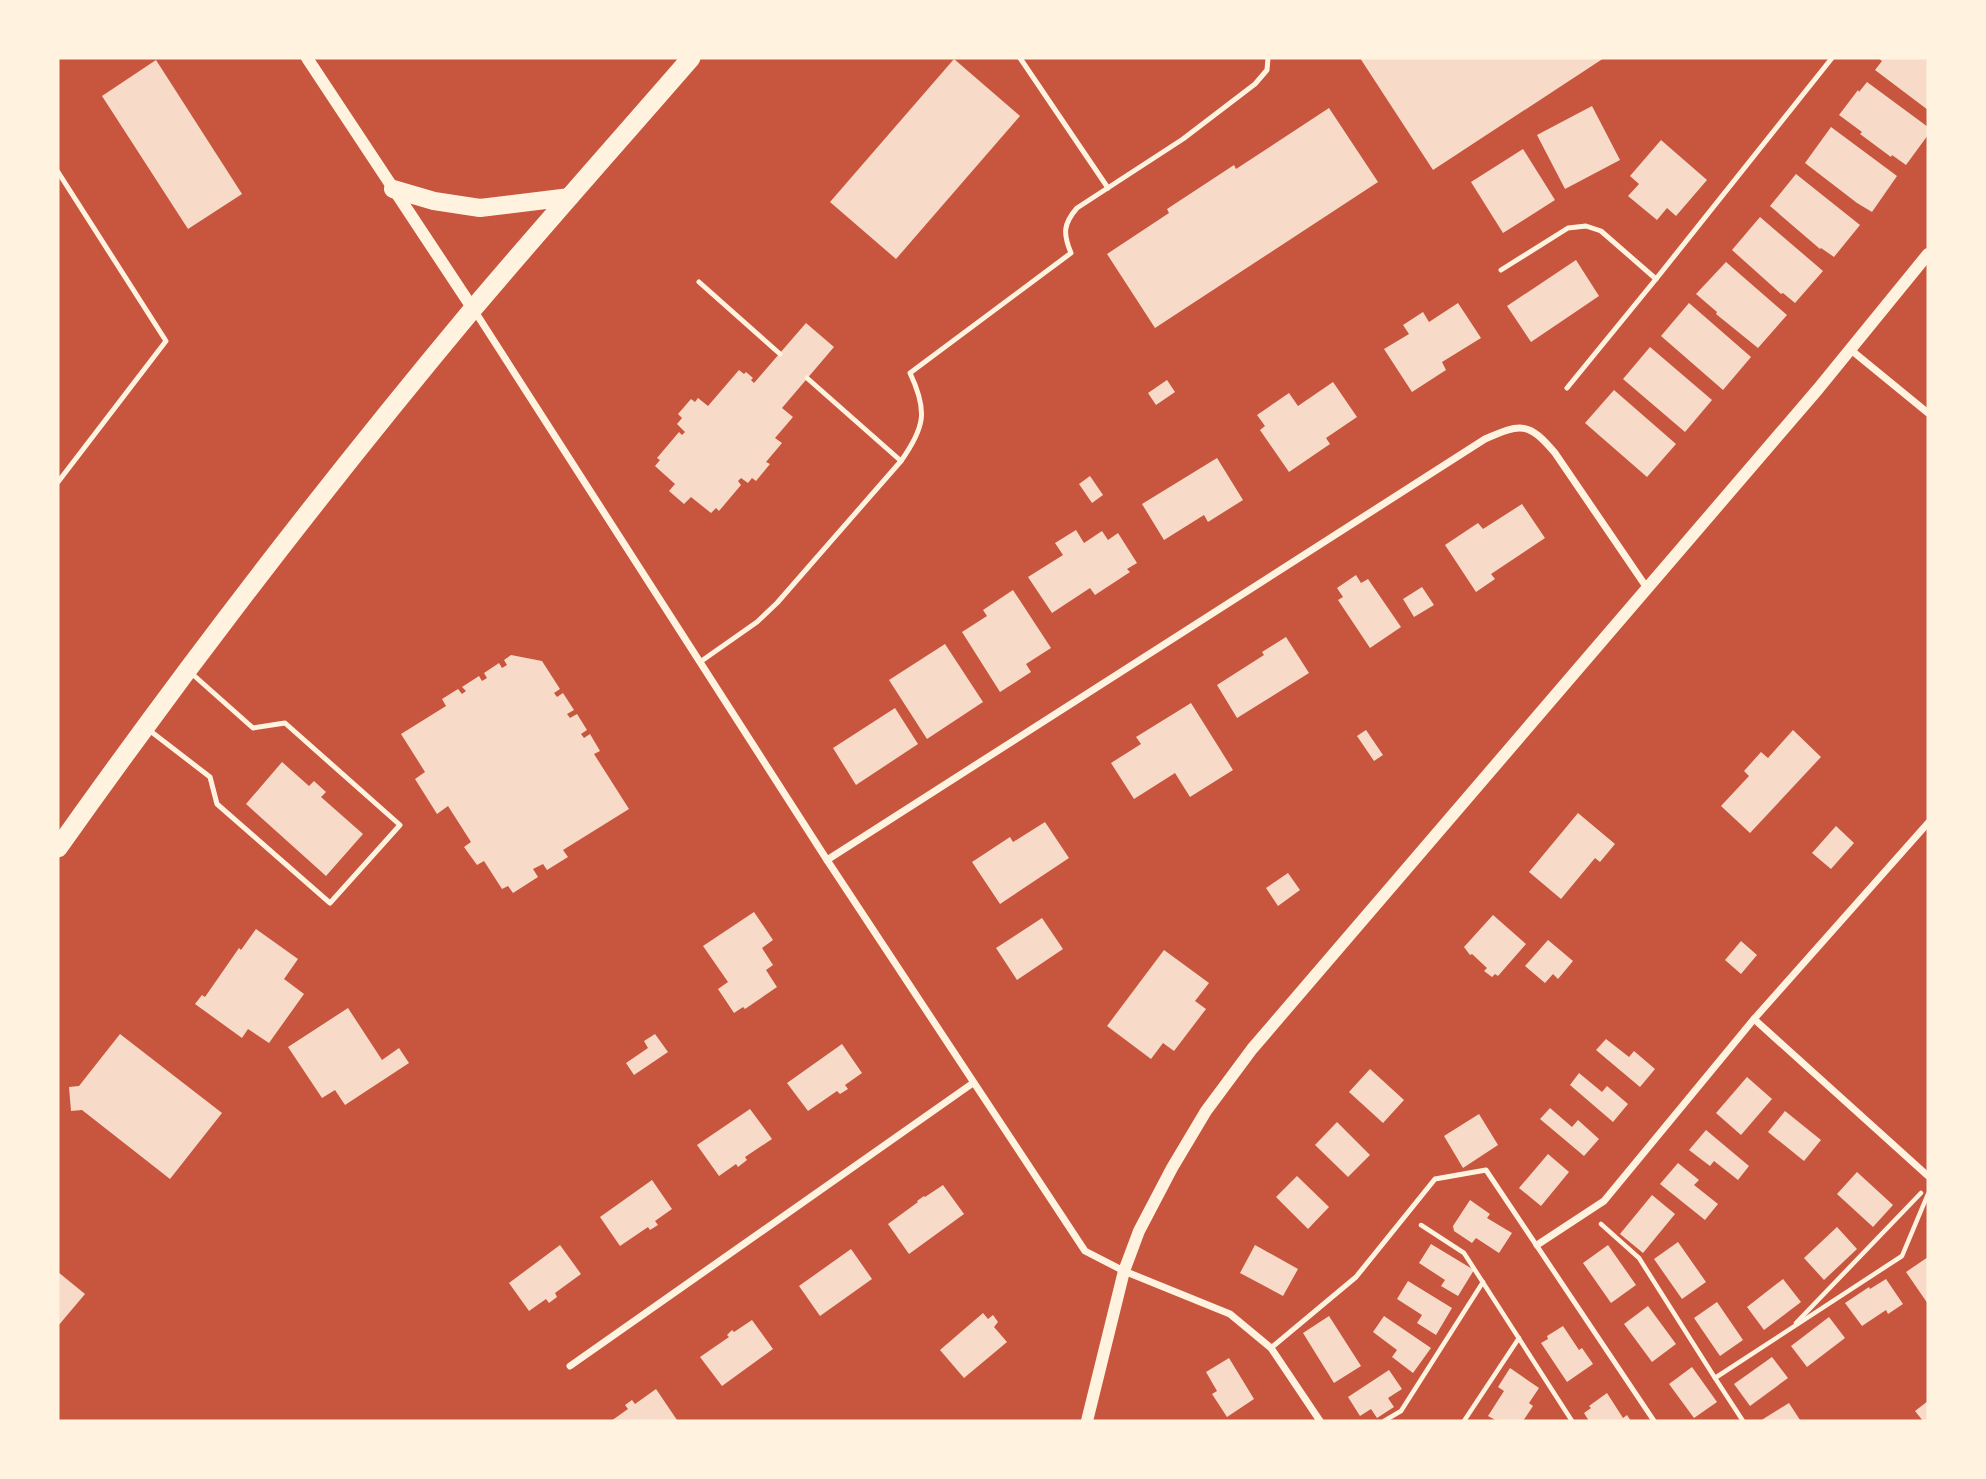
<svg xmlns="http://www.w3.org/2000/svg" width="1986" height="1479" font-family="'DejaVu Sans',sans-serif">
<rect width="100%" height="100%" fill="#c8553d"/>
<g fill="#f7dbc8">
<polygon points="1360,58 1604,58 1433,170"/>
<polygon points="1878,58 1928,58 1928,110 1875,70 1882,61"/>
<polygon points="954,59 1020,116 896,259 830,202"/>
<polygon points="156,60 242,194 188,229 102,96"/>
<polygon points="1867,82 1928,127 1928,135 1906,165 1892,155 1891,157 1860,134 1862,132 1839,115 1858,90 1859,92"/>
<polygon points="1592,106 1620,160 1565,189 1537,135"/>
<polygon points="1329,108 1378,182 1155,328 1107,254 1169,213 1167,209 1234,165 1236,169"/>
<polygon points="1831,127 1897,176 1872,212 1857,203 1805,163"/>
<polygon points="1661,140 1707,180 1676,216 1667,208 1657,220 1628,196 1639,184 1630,176"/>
<polygon points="1523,149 1555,200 1503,233 1471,182"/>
<polygon points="1796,174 1860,225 1834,257 1821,248 1820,249 1770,206"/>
<polygon points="1760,217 1823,271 1795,303 1783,293 1781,294 1732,250"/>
<polygon points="1576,260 1599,296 1531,342 1507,306"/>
<polygon points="1726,262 1787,315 1758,348 1716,314 1717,312 1696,294"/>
<polygon points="1458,303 1481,338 1442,362 1446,370 1412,392 1384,349 1409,334 1403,325 1423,312 1429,322"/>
<polygon points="1689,303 1751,357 1723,390 1661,336"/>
<polygon points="806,323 834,347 782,408 793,417 775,438 782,443 766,462 770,464 756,481 752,478 748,483 741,478 738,481 741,485 719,511 716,508 711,513 691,497 684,504 669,491 675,484 655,466 660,460 657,458 679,432 682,435 685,432 677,424 682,418 678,414 691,399 695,402 698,398 708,406 739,370 744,374 746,372 753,378 751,380 754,383"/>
<polygon points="1650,347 1712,400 1685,432 1623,379"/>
<polygon points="1167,380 1175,392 1156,405 1148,393"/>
<polygon points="1333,382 1357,417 1326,438 1330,444 1289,472 1260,430 1265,426 1257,415 1289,393 1298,406"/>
<polygon points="1614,390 1676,444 1647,477 1585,423"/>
<polygon points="1217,458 1243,500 1208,522 1204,515 1164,540 1142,504"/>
<polygon points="1090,476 1103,495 1092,503 1079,484"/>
<polygon points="1522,504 1545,538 1491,574 1495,579 1476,592 1445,545 1478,523 1483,529"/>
<polygon points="1076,530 1084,543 1102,531 1108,540 1118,533 1137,563 1127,569 1130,572 1095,595 1090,588 1052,613 1028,577 1063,555 1055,543"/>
<polygon points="1356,575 1361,583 1368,579 1401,627 1370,648 1338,600 1343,597 1337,588"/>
<polygon points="1422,587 1434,605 1414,617 1403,599"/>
<polygon points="1013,590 1051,648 1026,664 1031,672 1000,692 962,632 987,616 983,610"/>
<polygon points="1286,637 1309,673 1237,718 1217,685 1264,655 1262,652"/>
<polygon points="945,644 983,702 927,739 889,680"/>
<polygon points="511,655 542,661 560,689 554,693 557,697 563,693 574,710 567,714 570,718 577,714 587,730 581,734 584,738 590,734 600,751 594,754 629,809 563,850 568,857 547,870 543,864 533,869 538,877 513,893 508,886 502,889 484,861 477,865 464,847 471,842 448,806 437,814 415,779 425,772 401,734 446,706 442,699 458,689 462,694 466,691 462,687 479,676 482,681 487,678 484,673 499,663 502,668 507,665 504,660"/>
<polygon points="1191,703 1233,770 1190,797 1175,773 1134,799 1111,763 1141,744 1136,737"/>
<polygon points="895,708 918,744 856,785 833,748"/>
<polygon points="1366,730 1383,755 1374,761 1357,736"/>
<polygon points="1793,730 1821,757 1750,833 1721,806 1749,776 1744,771 1761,752 1768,758"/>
<polygon points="282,762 309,786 314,781 326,792 321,797 363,834 326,876 246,804"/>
<polygon points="1578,813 1615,844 1600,862 1595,858 1561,899 1529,872"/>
<polygon points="1045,822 1069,858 1000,904 972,862 1010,837 1013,842"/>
<polygon points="1836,826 1854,843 1831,869 1812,853"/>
<polygon points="1288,873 1300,890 1278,906 1266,888"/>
<polygon points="754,912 773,940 762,948 773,965 766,970 777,987 745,1009 743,1007 734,1013 718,989 728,982 703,946"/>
<polygon points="1493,915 1526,944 1498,976 1495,974 1492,977 1484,971 1487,968 1472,954 1470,955 1464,947"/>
<polygon points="1042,918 1063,949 1017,980 996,948"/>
<polygon points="256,929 298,959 284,979 304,994 269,1043 248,1029 242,1038 195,1004 202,995 205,997 239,948 241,950"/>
<polygon points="1548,940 1573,961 1558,979 1553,974 1545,983 1525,966"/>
<polygon points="1741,941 1757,955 1741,974 1725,960"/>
<polygon points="1164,950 1209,983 1195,1001 1206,1009 1174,1051 1163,1043 1151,1059 1107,1026"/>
<polygon points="348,1008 382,1060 399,1048 409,1063 345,1105 335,1090 322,1098 288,1047"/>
<polygon points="120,1034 222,1113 170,1179 82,1110 71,1111 69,1087 79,1086"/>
<polygon points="655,1034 668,1052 634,1075 626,1063 648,1048 644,1041"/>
<polygon points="1606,1039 1629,1057 1634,1051 1655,1069 1640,1087 1596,1050"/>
<polygon points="842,1044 862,1073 845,1085 848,1089 840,1094 837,1091 808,1111 787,1083"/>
<polygon points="1370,1069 1404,1100 1383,1123 1349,1092"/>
<polygon points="1579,1073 1602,1092 1607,1086 1628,1104 1613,1122 1570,1085"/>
<polygon points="1747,1077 1772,1099 1741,1135 1716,1113"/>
<polygon points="1550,1108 1572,1127 1578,1120 1599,1139 1584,1156 1540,1119"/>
<polygon points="750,1109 772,1139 745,1157 747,1160 738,1167 736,1164 719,1176 697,1145"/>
<polygon points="1785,1111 1821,1140 1804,1161 1768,1132"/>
<polygon points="1479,1114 1498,1145 1463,1168 1444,1136"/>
<polygon points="1337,1122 1370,1155 1348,1177 1315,1145"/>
<polygon points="1706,1130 1749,1166 1738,1180 1714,1161 1710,1166 1689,1150"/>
<polygon points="1548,1154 1569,1172 1541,1206 1519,1188"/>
<polygon points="1678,1163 1699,1180 1694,1185 1718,1204 1705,1220 1660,1184"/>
<polygon points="1857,1172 1893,1205 1873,1227 1837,1194"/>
<polygon points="1297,1176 1329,1207 1308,1229 1276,1197"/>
<polygon points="652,1180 672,1209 655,1221 658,1225 650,1230 648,1227 620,1246 600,1217"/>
<polygon points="943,1185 964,1214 909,1254 888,1224 918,1202 917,1201 924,1196 925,1197"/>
<polygon points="1652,1195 1675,1214 1643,1253 1620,1234"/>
<polygon points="1470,1200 1490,1214 1487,1218 1512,1233 1499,1253 1476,1238 1472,1243 1454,1231 1453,1226"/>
<polygon points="1837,1227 1857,1249 1824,1280 1804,1258"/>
<polygon points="1678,1242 1706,1282 1682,1299 1654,1259"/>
<polygon points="1431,1244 1474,1270 1458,1296 1441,1286 1445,1280 1419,1263"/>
<polygon points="560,1245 581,1274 555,1293 557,1297 549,1303 546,1299 529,1311 509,1283"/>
<polygon points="1255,1245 1298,1269 1283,1296 1240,1273"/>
<polygon points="1608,1245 1636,1285 1611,1303 1583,1263"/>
<polygon points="851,1249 872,1279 820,1316 799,1286"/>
<polygon points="1928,1257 1928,1304 1906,1272"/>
<polygon points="58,1272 85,1294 58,1326"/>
<polygon points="1783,1279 1801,1302 1764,1330 1747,1307"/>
<polygon points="1886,1279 1903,1304 1888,1314 1886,1310 1862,1326 1845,1303 1869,1287 1870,1289"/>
<polygon points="1408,1281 1452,1308 1436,1335 1417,1323 1422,1315 1397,1299"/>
<polygon points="1717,1302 1743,1340 1720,1356 1694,1318"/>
<polygon points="1648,1306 1676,1344 1652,1362 1624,1324"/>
<polygon points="983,1313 988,1319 993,1315 998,1322 994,1327 1007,1342 964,1378 940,1350"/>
<polygon points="1329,1316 1361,1366 1334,1383 1303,1333"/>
<polygon points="1384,1316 1431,1348 1413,1373 1392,1357 1397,1350 1373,1332"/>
<polygon points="1829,1317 1845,1338 1807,1367 1791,1346"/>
<polygon points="752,1320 773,1349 722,1386 700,1357 729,1337 727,1335 732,1330 734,1332"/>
<polygon points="1563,1326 1579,1350 1582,1348 1593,1364 1567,1382 1541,1343 1548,1339 1547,1336"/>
<polygon points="1772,1357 1788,1378 1750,1406 1734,1384"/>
<polygon points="1229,1358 1254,1399 1227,1417 1212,1394 1217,1391 1206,1372"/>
<polygon points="1692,1367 1717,1402 1694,1418 1669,1384"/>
<polygon points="1510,1368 1539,1388 1529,1403 1533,1406 1523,1421 1497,1421 1488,1416 1504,1391 1498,1387"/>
<polygon points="1389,1370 1402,1389 1388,1398 1394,1407 1377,1418 1371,1409 1360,1416 1348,1397"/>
<polygon points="656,1389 677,1420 675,1421 611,1421 628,1409 625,1405 632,1400 635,1404"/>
<polygon points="1607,1393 1623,1418 1627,1415 1631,1421 1589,1421 1584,1413 1591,1408 1589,1406"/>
<polygon points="1928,1401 1928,1421 1923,1421 1915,1411"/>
<polygon points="1789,1403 1800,1420 1798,1421 1760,1421"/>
</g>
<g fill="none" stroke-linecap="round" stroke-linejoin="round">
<g stroke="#fff3e0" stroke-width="4.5">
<polyline points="1601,1224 1639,1258 1715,1378"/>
<polyline points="1421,1225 1464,1253 1572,1421"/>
<polyline points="1796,1323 1921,1193"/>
<polyline points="1384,1421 1401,1411 1483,1282"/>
<polyline points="1464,1421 1519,1338"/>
<polyline points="1743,1421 1715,1378 1902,1256 1928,1194"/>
</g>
<g stroke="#fff3e0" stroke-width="5">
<polyline points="1020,58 1108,188"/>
<polyline points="58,172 166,341 58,482"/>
<polyline points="1501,270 1568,228 1586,226 1601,231 1656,279"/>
<polyline points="699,282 780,354"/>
<polyline points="807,378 901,461"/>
<polyline points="1567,388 1656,279 1832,58"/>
<path d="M700,662l57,-40 20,-19 124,-142c24,-34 27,-50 9,-88l161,-120c-8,-19 -8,-29 6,-45l106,-69 72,-55 12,-14 1,-12"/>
<polyline points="149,730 210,777 217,804 330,903 400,825 285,723 253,728 190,672"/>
<polyline points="1271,1348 1356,1277 1435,1179 1486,1170 1654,1421"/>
</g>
<g stroke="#fff3e0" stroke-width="7">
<polyline points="474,310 827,860 1085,1251 1124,1271 1230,1314 1271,1348 1320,1421"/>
<polyline points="1851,350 1928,413"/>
<path d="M827,860l658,-421c36,-16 44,-17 70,14l92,135"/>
<polyline points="1754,1019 1928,1176"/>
<polyline points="1537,1245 1604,1201 1754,1019 1928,823"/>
<polyline points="570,1366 973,1083"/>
</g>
<g stroke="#fff3e0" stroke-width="12">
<polyline points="307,58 473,309"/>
<polyline points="1087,1421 1124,1271 1139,1231 1172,1168 1206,1111 1252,1049 1818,389 1928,254"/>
</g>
<polyline stroke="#fff3e0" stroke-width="18" points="393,189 434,201 480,208 570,197"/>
<path stroke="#fff3e0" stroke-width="19" d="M58,848c131,-185 269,-364 414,-538 72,-85 146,-168 219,-252"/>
</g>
<rect width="1986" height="1479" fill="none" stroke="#fff3e0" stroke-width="119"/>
</svg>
